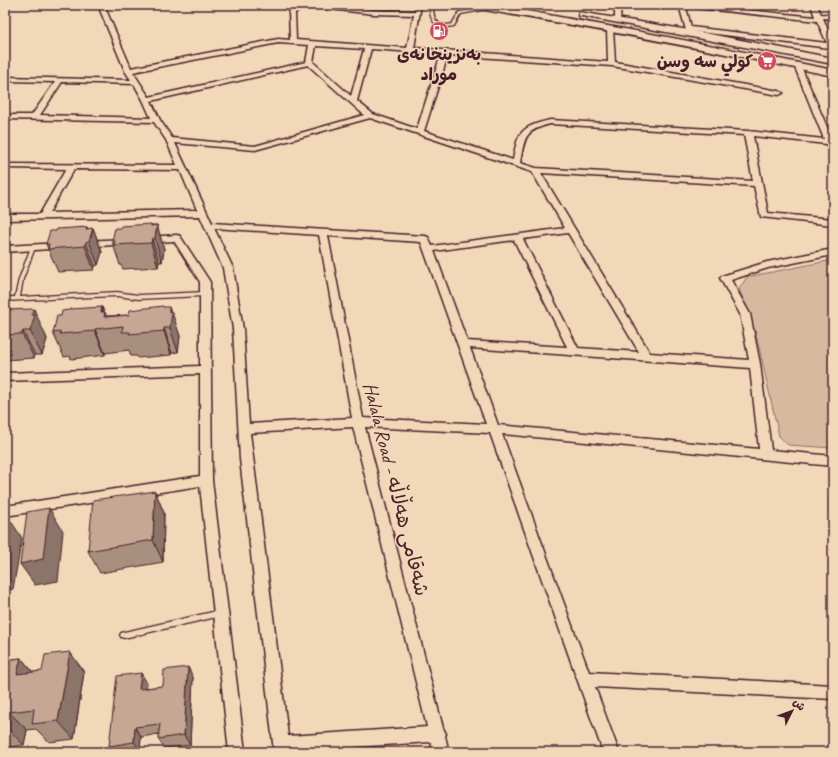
<svg xmlns="http://www.w3.org/2000/svg" width="838" height="757" font-family="Caveat,'Playpen Sans Arabic',sans-serif">
<rect width="100%" height="100%" fill="#f1d8b8"/>
<filter id="ink" filterUnits="userSpaceOnUse"><feTurbulence type="fractalNoise" baseFrequency=".025" numOctaves="2"/><feDisplacementMap in="SourceGraphic" scale="8" xChannelSelector="R" yChannelSelector="G"/><feConvolveMatrix kernelMatrix="1 2 1 2 8 2 1 2 1" color-interpolation-filters="sRGB"/></filter>
<g filter="url(#ink)">
<polygon fill="#d6baa0" stroke="#906c66" points="833,260 833,448 788,445 779,436 756,334 739,289 747,277"/>
<g fill="none" stroke-linecap="round" stroke-linejoin="round">
<defs>
<g id="service">
<path d="M429,5h4c0,13 3,23 19,19l7,-12 28,-4 2,1 -28,5 -7,12c-18,4 -24,-3 -25,-21z"/>
<polygon points="31,247 33,247 35,248 23,279 20,297 117,292 138,295 205,292 207,294 205,296 138,299 117,296 5,301 5,297 15,297 19,279"/>
<polygon points="221,610 223,611 224,613 223,615 221,616 124,638 121,637 120,635 121,633 124,632"/>
</g>
<g id="minor">
<path d="M98,5h6l27,63 147,-29 12,1 -1,-28c17,-12 63,-3 85,-2 14,1 27,0 41,1l2,-6h4l-7,43 194,14 -1,-33 3,-2 3,2 2,33 164,29 4,2 -4,2 -167,-29 -164,-11 -24,76 89,29c5,-29 8,-33 37,-40l198,11 76,8 -30,-74 6,-1 33,77v12h-3l-4,-9 -73,-8 15,77 65,6v6l-72,-8 -7,-31 -213,-13 109,180 99,7 -9,-46 -20,-36 2,-2 45,-14 66,-13v6l-65,13 -37,12 19,34 10,50 11,86 62,6v10l-331,-32 87,238 244,13v14l-238,-12 24,65h-16l-113,-319 -125,-6 78,301 3,6 -1,2 4,16h-16l-2,-10 -157,10 -34,-293 -7,-130 -10,-61 -23,-52 -195,4v-6h35l26,-45 -61,-1v-4l172,1 -11,-25 -12,-18 -149,-3v-4h27l23,-33 -50,-1v-4l126,3 -6,-9zM320,8l54,6 40,1 -7,33 -111,-8 -1,-27 6,-3zM278,43l31,2 -3,17 -157,35 -16,-25zM316,46l48,3 -13,47 -38,-34zM371,49l70,5 -24,75 -44,-15 -16,-13zM308,65l56,50 -109,31 -83,-8 -12,-18 -9,-19zM62,82l72,2 9,16 8,18 -111,-3zM370,118l162,54 33,56 -133,18 -4,-9 -3,-1 -213,-13 -37,-80 80,7zM550,124l194,11 9,46 -217,-13 -16,-5c5,-25 3,-32 30,-39zM74,169l106,1 17,40 -148,3zM214,228l105,7 33,183 -103,6 -6,-95 -10,-61zM568,233l71,119 -61,-4 -55,-109zM328,236l93,6 65,182 -123,-6zM514,240l53,107 -100,-6 -33,-90zM470,348l280,20 9,81 -261,-24zM353,427l74,300 -139,9 -38,-303z"/>
<polygon points="615,5 621,5 620,21 615,20"/>
<path d="M679,5h21l115,12 -4,-12h6l4,9 12,1v4l-10,-1 10,24v10l-2,-1 -2,-3 -137,-17 -1,3h-4zM686,7l131,14 10,22 -136,-16z"/>
<polygon points="177,235 180,236 210,282 212,480 245,752 229,752 200,486 5,516 5,506 200,476 200,374 5,381 5,373 200,366 200,282 174,241 147,243 142,240 147,237"/>
<polygon points="126,239 131,242 129,244 83,247 78,244 83,241"/>
<polygon points="62,243 67,246 65,248 5,252 5,246"/>
</g>
<g id="tertiary">
<path d="M462,5c45,0 91,11 135,19 79,14 158,30 236,46v6c-122,-26 -244,-49 -367,-69z"/>
<polygon points="579,12 689,30 833,58 833,64 582,16 579,16"/>
</g>
</defs>
<use href="#service" stroke="#4a1f2b" stroke-width="2.5"/>
<use href="#minor" stroke="#4a1f2b" stroke-width="3"/>
<use href="#tertiary" stroke="#4a1f2b" stroke-width="3"/>
<use href="#service" fill="#f1d8b8" fill-rule="evenodd"/>
<use href="#minor" fill="#f1d8b8" fill-rule="evenodd"/>
<use href="#tertiary" fill="#f1d8b8" fill-rule="evenodd"/>
</g>
<g fill="#a9907e" stroke="#4a1f2b">
<polygon points="152,225 157,225 164,249 162,262 159,262 158,267 123,269 121,265 120,265 112,241"/>
<polygon points="87,227 87,229 93,228 102,252 98,265 95,266 94,270 58,272 46,244 56,231"/>
<polygon points="102,307 106,316 129,315 163,307 171,312 180,336 178,352 172,353 171,355 138,358 137,356 131,356 129,350 105,353 105,355 71,359 70,356 64,357 53,333 61,316"/>
<polygon points="5,310 45,334 47,339 42,355 35,355 34,358 5,360"/>
<polygon points="155,491 164,513 163,562 100,573 88,551"/>
<polygon points="21,658 33,672 84,672 74,739 49,742 36,729 27,730 24,745 5,748 5,660"/>
<polygon points="193,677 190,745 164,748 158,739 159,734 141,737 140,751 114,752 109,746 147,683 146,688 163,686"/>
</g>
<g fill="#8a7567" stroke="#4a1f2b">
<polygon points="151,224 155,237 157,225 164,249 162,262 151,226"/>
<polygon points="87,227 91,237 93,228 102,252 98,265 89,241 86,229"/>
<polygon points="152,239 159,262 158,267 151,243"/>
<polygon points="86,242 95,266 94,270 85,246"/>
<polygon points="102,307 104,313 105,312 111,327 101,312"/>
<polygon points="169,307 172,315 172,312 180,336 178,352 170,328 169,312"/>
<polygon points="34,309 47,339 42,355 30,331 32,315"/>
<polygon points="164,328 172,353 171,355 164,331"/>
<polygon points="95,329 105,353 105,355 95,331"/>
<polygon points="23,331 35,355 34,358 22,334"/>
<polygon points="155,491 164,513 163,562 153,540"/>
<polygon points="49,508 63,531 58,581 35,585 20,564"/>
<polygon points="7,515 22,538 13,589 5,591 5,524"/>
<polygon points="70,652 84,672 74,739 58,721"/>
<polygon points="21,658 37,677 17,674"/>
<polygon points="188,667 193,677 190,745 184,735"/>
<polygon points="141,673 147,683 145,699 139,689"/>
<polygon points="9,712 27,730 24,745 6,727"/>
<polygon points="135,727 141,737 140,751 134,742"/>
</g>
<g fill="#c5a793" stroke="#4a1f2b">
<polygon points="151,224 151,226 157,225 155,238 152,239 151,243 114,245 115,241 112,241 115,228 121,228 121,226"/>
<polygon points="87,227 86,229 93,228 89,241 86,242 85,246 48,249 49,244 46,244 50,231 56,231 57,229"/>
<polygon points="163,306 163,307 169,307 169,312 172,312 170,328 164,328 164,331 129,334 130,332 122,332 123,326 95,329 95,331 60,334 60,332 53,333 57,316 61,316 62,311 69,310 70,309 102,307 101,312 105,312 104,317 129,315 130,310"/>
<polygon points="34,309 32,315 35,315 30,331 23,331 22,334 5,335 5,310"/>
<polygon points="155,491 153,540 88,551 93,500"/>
<polygon points="49,508 43,559 20,564 27,512"/>
<polygon points="5,515 7,515 5,524"/>
<polygon points="70,652 58,721 32,724 34,709 9,712 6,727 5,728 5,660 21,658 17,674 42,671 45,655"/>
<polygon points="188,667 184,735 158,739 160,724 135,727 134,742 109,746 117,676 141,673 139,689 163,686 164,670"/>
</g>
</g>
<defs>
<symbol id="fuel-disc" viewBox="-11 -11 22 22"><circle r="9.5" fill="#d1495b" stroke="#f1d8b8"/><path d="M-5.5-6h7V0h2V4h1.3V-2.5L3-4.5l.8-.8L6-3V5H2.5V1h-1V6h-7ZM-4.2-4.7v3.2H.2V-4.7Z" fill="#fff"/></symbol>
<symbol id="supermarket-disc" viewBox="-11 -11 22 22"><circle r="9.5" fill="#d1495b" stroke="#f1d8b8"/><path d="M-6-5.5h2.5l.6 2H6L4.5 2H-2.5L-4.4-4H-6ZM-1.5 3.2a1.3 1.3 0 1 0 .1 0ZM3 3.2a1.3 1.3 0 1 0 .1 0Z" fill="#fff"/></symbol>
</defs>
<g fill-rule="evenodd">
<use href="#fuel-disc" x="428" y="20" width="22" height="22"/>
<use href="#supermarket-disc" x="756" y="50" width="22" height="22"/>
</g>
<g text-anchor="middle" dominant-baseline="central" stroke-width="3" stroke-linejoin="round" paint-order="stroke">
<g font-size="17" font-weight="bold" fill="#4a1f2b" stroke="#f1d8b8">
<text x="439" y="54">بەنزینخانەی<tspan x="439" dy="20">موراد</tspan></text>
<text x="753" y="61" text-anchor="end">كولي سه وسن</text>
</g>
<g font-size="20" fill="#4a1f2b" stroke="#f1d8b8">
<text transform="translate(396 489) rotate(76)">Halala Road - شەقامی هەڵاڵە</text>
</g>
</g>
<rect width="838" height="757" fill="none" stroke="#f1d8b8" stroke-width="20"/>
<rect x="10" y="10" width="818" height="737" fill="none" stroke="#4a1f2b" stroke-width="1.5" filter="url(#ink)"/>
<g transform="translate(792 711) rotate(48)" stroke="#f1d8b8" stroke-width="3" paint-order="stroke">
<path d="M0-3L7 15L0 10L-7 15Z" fill="#4a1f2b"/>
<text y="-6" font-size="11" font-weight="bold" text-anchor="middle" fill="#4a1f2b">ش</text>
</g>
</svg>
